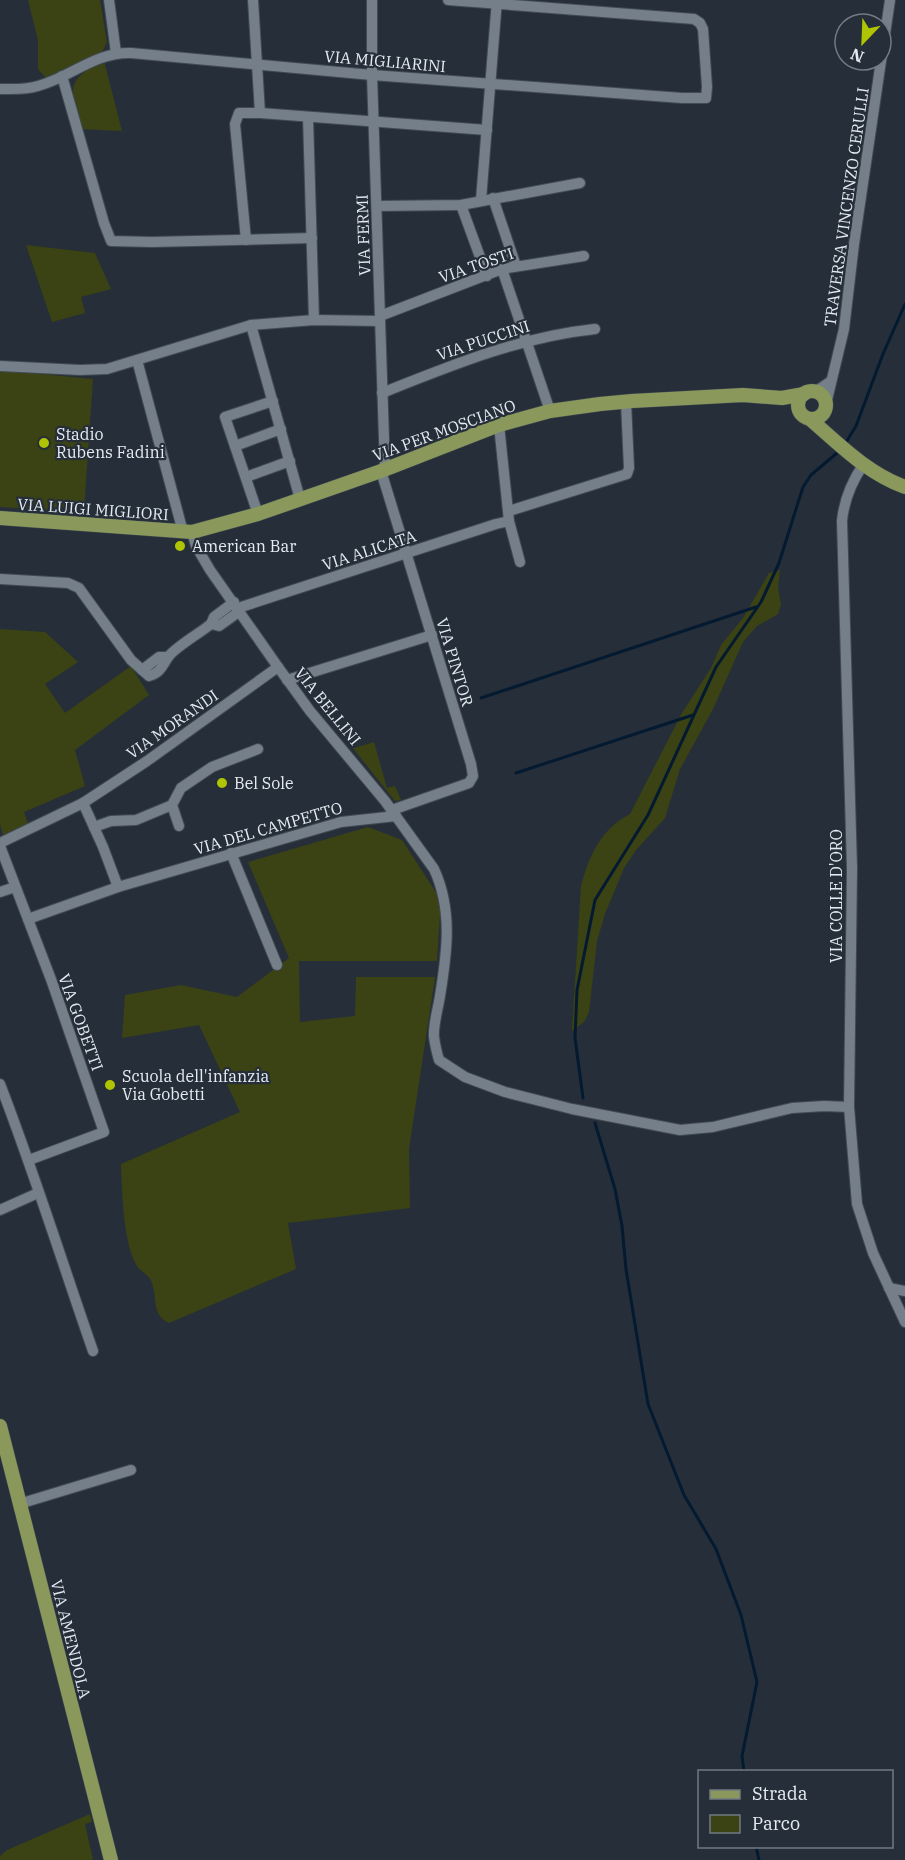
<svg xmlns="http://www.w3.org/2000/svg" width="905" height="1860" font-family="'IBM Plex Serif',serif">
<rect width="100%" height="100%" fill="#262f39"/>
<g fill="#3b4213">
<polygon points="28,0 100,0 107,42 102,52 46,78 38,69 38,40"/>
<path d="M104,61l18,70 -40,-2c-10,-39 -20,-48 22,-68z"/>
<polygon points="26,245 95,253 111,289 81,297 85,313 52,322"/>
<polygon points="0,370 93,379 84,511 76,510 76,513 64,513 64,507 62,507 61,511 0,507"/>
<path d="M780,570l-2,18 3,16 -3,10 -21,12 -14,16 -30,67 -33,60 -15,49 -29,32 -12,18 -19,46 -8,27 -8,71 -5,10 -12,9 9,-145c8,-30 20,-57 49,-72l52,-101 29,-45 10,-23 22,-27 26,-45z"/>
<polygon points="0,629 45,632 78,662 45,684 65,713 131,666 149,695 75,750 85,786 24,812 28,824 3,835 0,824"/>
<polygon points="351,741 354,748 374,742 387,788 395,786 401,800 395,801 348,742"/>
<path d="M368,827l34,13 39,60 -4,61h-138l1,61 55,-6 1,-39h79l-26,172 1,59 -122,15 8,46 -127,54c-18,-9 -11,-23 -17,-40 -2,-8 -11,-11 -15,-17 -14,-22 -15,-76 -16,-102l119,-52 -41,-87 -77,13 3,-43 56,-10 56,12 52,-39 -41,-96z"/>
<polygon points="90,1814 92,1822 85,1824 93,1860 0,1860 0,1856 7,1850"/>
</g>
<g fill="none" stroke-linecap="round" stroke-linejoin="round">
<g stroke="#031a31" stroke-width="3">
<polyline points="845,444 856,426 883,354 905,304"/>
<polyline points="481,698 756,607"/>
<polyline points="516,773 693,715"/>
<polyline points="583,1098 575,1038 577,990 595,900 648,815 716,667 761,602 779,563 803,487 811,475 837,453"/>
<polyline points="595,1123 615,1189 622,1226 626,1269 648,1404 684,1495 716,1549 741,1615 757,1682 742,1756 744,1772"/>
<polyline points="756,1846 759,1860"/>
</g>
<defs>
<g id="minor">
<polyline points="109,0 116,53"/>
<polyline points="253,0 260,113"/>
<polyline points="372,0 372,75 385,469"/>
<polyline points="62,76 104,223 111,241 152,242 312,238"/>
<path d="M0,89c13,0 25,1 38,-3 33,-9 57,-34 93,-33l241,22 310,23h24l1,-11 -4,-58 -3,-6 -6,-4 -246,-19"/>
<polyline points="308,117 314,320"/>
<polyline points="493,198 516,266"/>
<polyline points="481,200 497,0"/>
<polyline points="461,205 487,276"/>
<polyline points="377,206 461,205 580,183"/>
<polyline points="246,240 235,124 239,113 260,113 487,130"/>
<polyline points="502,269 550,411"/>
<polyline points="380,316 502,269 584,256"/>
<polyline points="251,325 300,499"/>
<polyline points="137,360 183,532"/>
<polyline points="0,366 80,370 107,369 251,325 314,320 380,321"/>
<polyline points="815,392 831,381"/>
<path d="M382,393c70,-28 138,-56 213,-64"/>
<polyline points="826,404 844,329 854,244 890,0"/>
<polyline points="499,425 509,521 520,562"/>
<polyline points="235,446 281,429"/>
<path d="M863,465c-12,18 -19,35 -21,56l10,347 -3,239 8,97 16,49 32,69"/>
<polyline points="381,471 471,764 473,776 469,783 392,810"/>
<polyline points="246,477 290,461"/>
<polyline points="509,511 627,474 629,468 626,402"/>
<polyline points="258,514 225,417 273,401"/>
<path d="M192,532l4,14 14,24 68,97 32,44 75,90 49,68c19,41 13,84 6,127 -2,13 -7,29 -6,41 1,8 3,16 5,23l26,17 40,15 67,17 108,21 33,-3 79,-19 32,-2 25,1"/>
<path d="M0,579l68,4 11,5 52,72 18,16c13,-4 13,-11 20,-20 8,-10 31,-23 42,-32"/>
<polyline points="238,608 496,524 509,521"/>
<polyline points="211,624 219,626 240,611"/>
<polyline points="211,624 214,617 234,602"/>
<polyline points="142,670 159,657 168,657"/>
<polyline points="287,680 432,635"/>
<polyline points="83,803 147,761 278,667"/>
<polyline points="179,826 172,805 181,788 212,767 258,749"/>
<polyline points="94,827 111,821 136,820 172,805"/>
<polyline points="0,843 83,803 103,847 118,887 341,822 396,816"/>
<polyline points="0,846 52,982 104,1132 29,1160"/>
<polyline points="231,853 277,965"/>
<polyline points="0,892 15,887"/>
<polyline points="28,919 118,887"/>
<path d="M0,1084c34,88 62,178 93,267"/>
<polyline points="0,1210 38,1193"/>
<polyline points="889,1288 905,1291"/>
<polyline points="19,1504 131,1470"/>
</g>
<g id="major">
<circle cx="812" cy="405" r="14"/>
<path d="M810,419c30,26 57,54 95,68"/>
<polyline points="0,518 192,532 258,514 381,471 499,425 550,411 600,404 632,401 743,395 782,398 804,394"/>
<polyline points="0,1426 111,1860"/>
</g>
</defs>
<use href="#minor" stroke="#424a52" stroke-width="12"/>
<use href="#major" stroke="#424a52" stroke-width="15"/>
<use href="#minor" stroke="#747f8a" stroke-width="10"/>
<use href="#major" stroke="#8a995b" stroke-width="14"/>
</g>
<g fill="#afc504" stroke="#262f39" stroke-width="2">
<circle cx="44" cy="443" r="6"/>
<circle cx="180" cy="546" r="6"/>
<circle cx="222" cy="783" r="6"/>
<circle cx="110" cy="1085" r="6"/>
</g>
<g text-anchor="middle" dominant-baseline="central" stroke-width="4.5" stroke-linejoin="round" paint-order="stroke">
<g font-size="16" fill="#e5ebf2" stroke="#262f39">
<text transform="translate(385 61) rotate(5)">VIA MIGLIARINI</text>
<text transform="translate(846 207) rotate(-82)">TRAVERSA VINCENZO CERULLI</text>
<text transform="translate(363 235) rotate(-92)">VIA FERMI</text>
<text transform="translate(476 265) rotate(-19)">VIA TOSTI</text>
<text transform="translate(483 340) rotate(-18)">VIA PUCCINI</text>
<text transform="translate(444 430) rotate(-20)">VIA PER MOSCIANO</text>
<text transform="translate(93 509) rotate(4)">VIA LUIGI MIGLIORI</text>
<text transform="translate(369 550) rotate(-18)">VIA ALICATA</text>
<text transform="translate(455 662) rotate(73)">VIA PINTOR</text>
<text transform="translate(328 706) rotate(51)">VIA BELLINI</text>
<text transform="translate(172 724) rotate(-35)">VIA MORANDI</text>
<text transform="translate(268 828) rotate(-16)">VIA DEL CAMPETTO</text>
<text transform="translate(836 896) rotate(-90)">VIA COLLE D'ORO</text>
<text transform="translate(81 1022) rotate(70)">VIA GOBETTI</text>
<text transform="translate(71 1639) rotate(76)">VIA AMENDOLA</text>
</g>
<g font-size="16" fill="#e5ebf2" stroke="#262f39" text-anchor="start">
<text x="56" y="434">Stadio<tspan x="56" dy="18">Rubens Fadini</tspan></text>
<text x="192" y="546">American Bar</text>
<text x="234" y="783">Bel Sole</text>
<text x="122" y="1076">Scuola dell'infanzia<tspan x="122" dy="18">Via Gobetti</tspan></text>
</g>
</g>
<rect x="698" y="1770" width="195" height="78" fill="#262f39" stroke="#727a83" stroke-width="1.5"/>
<rect x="710" y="1790" width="30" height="9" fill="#8a995b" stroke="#727a83" stroke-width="1.5"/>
<text x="752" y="1800" font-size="18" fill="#e5ebf2">Strada</text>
<rect x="710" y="1815" width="30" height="18" fill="#3b4213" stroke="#727a83" stroke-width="1.5"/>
<text x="752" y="1830" font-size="18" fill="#e5ebf2">Parco</text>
<g transform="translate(863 42) rotate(203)"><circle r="28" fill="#262f39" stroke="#727a83" stroke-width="1.5"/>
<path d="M0-4.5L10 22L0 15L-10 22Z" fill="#afc504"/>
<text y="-9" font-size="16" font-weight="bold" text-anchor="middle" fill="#e5ebf2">N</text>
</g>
</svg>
